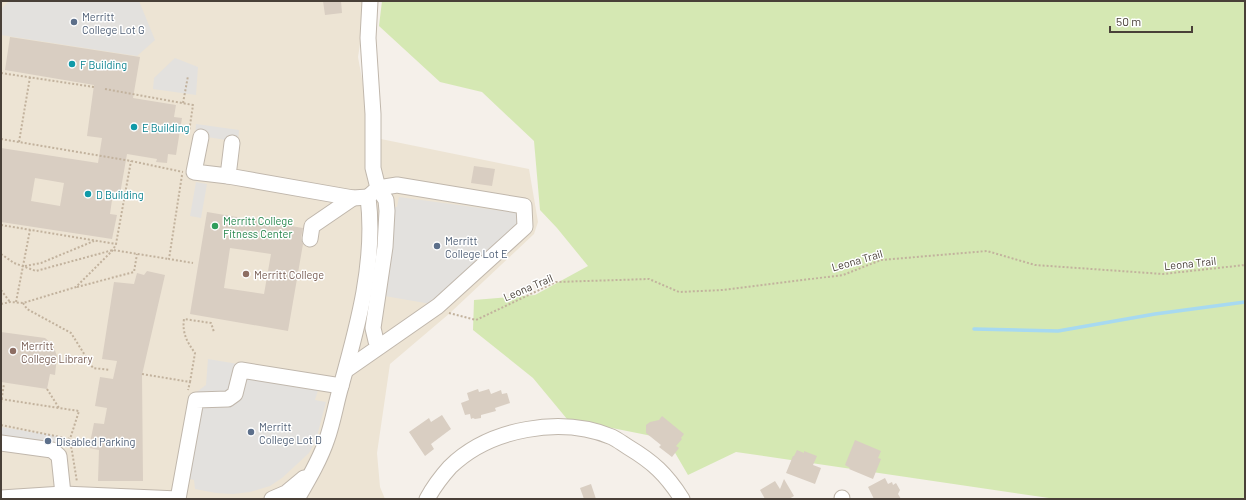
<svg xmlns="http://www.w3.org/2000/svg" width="1246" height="500" font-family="Barlow,sans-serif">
<rect width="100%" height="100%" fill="#f5f0ea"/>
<polygon fill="#ede4d4" points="1,1 368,1 365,12 358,57 365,95 371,137 529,169 538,222 534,234 450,313 390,364 377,453 380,487 385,499 1,499"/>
<polygon fill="#d5e8b3" points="382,1 1245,1 1245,499 1056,499 736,452 688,475 667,439 567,419 533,378 473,330 474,300 535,295 588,266 557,228 540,210 534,141 482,92 440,82 379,26"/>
<g fill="#e3e1de">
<polygon points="9,1 139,1 155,40 137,56 1,35 1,9"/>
<polygon points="175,58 198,67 196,95 153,89 154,78"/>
<polygon points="196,124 239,130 238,142 195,135"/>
<polygon points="196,182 207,184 201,218 190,216"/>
<polygon points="399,197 517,213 517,225 431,304 373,294 382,207 397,207"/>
<polygon points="208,359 322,378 315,400 326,402 316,440 309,453 282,478 270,486 250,492 233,494 216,493 195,489 194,480 177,476 190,397 206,385"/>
<polygon points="1,427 64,437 63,446 1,436"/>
</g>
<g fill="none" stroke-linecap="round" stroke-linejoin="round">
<polyline stroke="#a7d9f0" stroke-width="3.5" points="974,329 1058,331 1155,314 1245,302"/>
</g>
<g fill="#d9cec2" fill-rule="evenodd">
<polygon points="323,1 341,1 342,13 325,15"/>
<path d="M10,37l130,20 -7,41 43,7 -2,12 8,1 -6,37 -8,-1 -1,9 -11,-1 1,-3 -30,-5 -7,40 -7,-1 -3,21 7,1 -5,24 -111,-17v-74l97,15 4,-25 -15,-2 7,-51 -89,-15zM35,178l29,5 -4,23 -29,-5z"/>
<polygon points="474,166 495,169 492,186 471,183"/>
<path d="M207,212l96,16 -2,10 2,6 -15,87 -98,-17zM230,248l41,6 -7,40 -40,-6z"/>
<polygon points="147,271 165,275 142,375 143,481 98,481 99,450 89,448 94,423 104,424 107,408 95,406 100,377 113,379 117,361 102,359 114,282 134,284 137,273 144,275"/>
<polygon points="1,332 45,338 53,345 57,356 55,375 50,374 47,389 1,382"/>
<polygon points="478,389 479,392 489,389 491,394 501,390 502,394 507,393 510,403 495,408 496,411 481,415 481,418 475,419 473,418 471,419 470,414 465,415 461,403 469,400 467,393"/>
<polygon points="442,415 451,429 431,444 434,449 425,456 409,432 429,418 431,422"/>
<polygon points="662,416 684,434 681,438 682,439 676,446 679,448 672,457 659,447 661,445 646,433 646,425 650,422 659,420"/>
<polygon points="855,440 881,451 878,458 881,459 873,479 849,469 850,468 845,465"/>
<polygon points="797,450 804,453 804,451 817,456 813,465 821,468 815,484 786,473 793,456 794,456"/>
<polygon points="885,478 888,484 892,482 893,485 896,483 900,490 898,494 901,499 874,499 868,487"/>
<polygon points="784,479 794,496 789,499 765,499 760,490 775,481 780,489"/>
<polygon points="591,484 596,499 584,499 580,488"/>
</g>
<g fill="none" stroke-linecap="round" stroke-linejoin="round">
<defs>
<g id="minor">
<polyline points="201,137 194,172 228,176"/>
<polyline points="232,143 228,176 353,198 368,197"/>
<polyline points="310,239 312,226 353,198"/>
<polyline points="346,370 438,306 525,227 524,206 397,185 378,188 386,200 387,211 385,247 373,328 376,341 379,346"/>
<polyline points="1,443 52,450 59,456 63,494"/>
<polyline points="1,498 63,494 178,499"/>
<polyline points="842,498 842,499"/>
<polyline points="178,499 196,400 228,399 235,394 241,370 341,386"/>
<polyline points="272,499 286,493 304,478"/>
<path d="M297,499c11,-19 23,-39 30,-60 6,-17 9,-36 14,-53 17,-61 35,-126 27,-189l10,-9 -5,-20v-54l-5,-76 2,-37"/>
<path d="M427,499c6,-11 14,-22 23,-32 40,-39 111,-51 162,-30 6,3 11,7 16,10 25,15 38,27 54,52"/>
</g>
</defs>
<use href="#minor" stroke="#c0b7ac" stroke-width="17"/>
<g stroke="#c2b29d" stroke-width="2" stroke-dasharray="2 2" stroke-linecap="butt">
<polyline points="1,73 94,87"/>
<polyline points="105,89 193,105 189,132"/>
<polyline points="183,103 188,76"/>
<polyline points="1,139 131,161 183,172"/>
<polyline points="19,142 30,77"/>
<polyline points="182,175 169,259 193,263"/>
<polyline points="1,225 116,244 131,161"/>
<polyline points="1,254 14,263 36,271 113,250 169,259"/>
<polyline points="25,266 41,263 94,241"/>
<polyline points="77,287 134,272 137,254"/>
<polyline points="1,290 10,302"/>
<polyline points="16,302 30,230"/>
<polyline points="23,303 27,309 71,333 93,368 110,370"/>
<polyline points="1,304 10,302 23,303 76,287 113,250 116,244"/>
<polyline points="449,313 476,320 556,282 649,279 679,292 723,290 843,275 881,260 987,251 1035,265 1163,274 1245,265"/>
<polyline points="142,374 190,382 188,390"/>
<path d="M190,382l5,-29c-8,-11 -13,-20 -11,-34l27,4 3,9"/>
<polyline points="47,389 59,408 79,411 70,439 77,482"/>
<polyline points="1,399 59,408"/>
<polyline points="1,403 4,384"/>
<polyline points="1,425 70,439"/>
</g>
<use href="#minor" stroke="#fff" stroke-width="15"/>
</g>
<g fill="#5c6f8a" stroke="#fff" stroke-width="1.5">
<circle cx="74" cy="22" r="4"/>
<circle cx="437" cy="246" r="4"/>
<circle cx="251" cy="432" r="4"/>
<circle cx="48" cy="441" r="4"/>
</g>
<g fill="#0f9aa8" stroke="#fff" stroke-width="1.5">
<circle cx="72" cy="64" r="4"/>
<circle cx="134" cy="127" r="4"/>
<circle cx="88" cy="194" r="4"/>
</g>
<circle fill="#2e9e5b" stroke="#fff" stroke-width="1.5" cx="215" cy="226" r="4"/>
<g fill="#8d6e63" stroke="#fff" stroke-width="1.5">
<circle cx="246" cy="274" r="4"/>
<circle cx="13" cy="351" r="4"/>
</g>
<g text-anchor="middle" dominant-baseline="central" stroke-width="3" stroke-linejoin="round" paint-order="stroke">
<g font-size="11" fill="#4e5e75" stroke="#fff" text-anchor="start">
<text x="82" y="16">Merritt<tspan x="82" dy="13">College Lot G</tspan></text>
<text x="445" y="240">Merritt<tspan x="445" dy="13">College Lot E</tspan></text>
<text x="259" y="426">Merritt<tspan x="259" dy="13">College Lot D</tspan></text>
<text x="56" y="441">Disabled Parking</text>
</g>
<g font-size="11" fill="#0d838f" stroke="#fff" text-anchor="start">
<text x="80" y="64">F Building</text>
<text x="142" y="127">E Building</text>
<text x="96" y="194">D Building</text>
</g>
<g font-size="11" fill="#27864d" stroke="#fff" text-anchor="start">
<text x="223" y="220">Merritt College<tspan x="223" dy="13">Fitness Center</tspan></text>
</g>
<g font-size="11" fill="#494038" stroke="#fff">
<text transform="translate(857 260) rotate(-16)">Leona Trail</text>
<text transform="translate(1190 263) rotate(-6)">Leona Trail</text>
<text transform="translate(528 287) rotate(-23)">Leona Trail</text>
</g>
<g font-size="11" fill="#785e54" stroke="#fff" text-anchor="start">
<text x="254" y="274">Merritt College</text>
<text x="21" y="345">Merritt<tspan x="21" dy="13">College Library</tspan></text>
</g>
</g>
<rect width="1246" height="500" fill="none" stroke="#494038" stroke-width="4"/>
<path d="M1110 26v6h82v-6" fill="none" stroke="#494038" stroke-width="2"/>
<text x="1116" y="26" font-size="12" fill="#494038" stroke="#ffffff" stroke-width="3" paint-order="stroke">50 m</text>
</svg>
